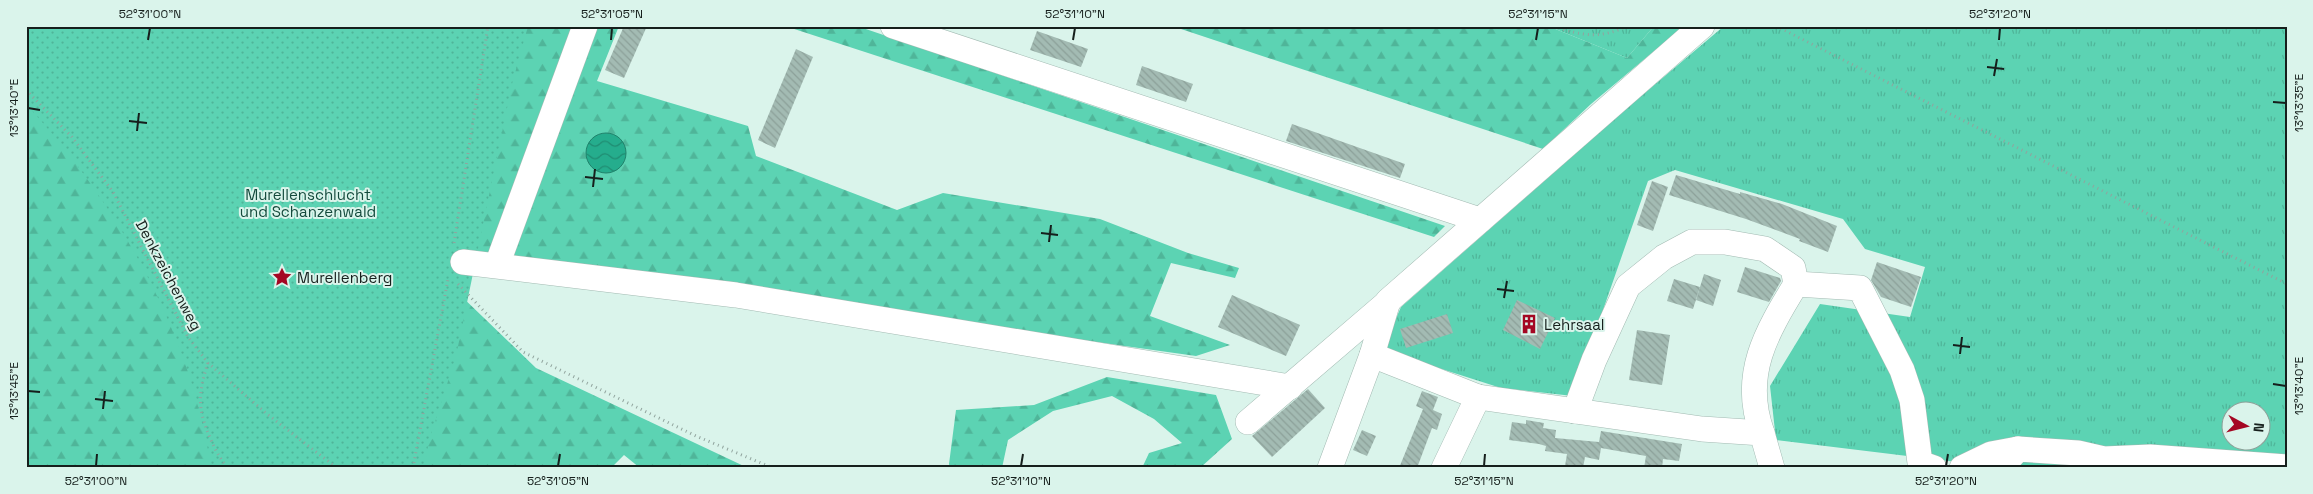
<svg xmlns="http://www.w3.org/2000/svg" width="2313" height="494" font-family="'Space Grotesk',sans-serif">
<defs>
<pattern id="grass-tufts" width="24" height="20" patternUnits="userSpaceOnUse" patternTransform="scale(1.25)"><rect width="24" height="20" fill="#5cd3b3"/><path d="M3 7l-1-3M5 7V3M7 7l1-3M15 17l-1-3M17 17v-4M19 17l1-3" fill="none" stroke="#4fb599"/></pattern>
<pattern id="forest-firs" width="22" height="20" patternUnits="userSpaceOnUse" patternTransform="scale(1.25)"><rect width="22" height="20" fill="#5cd3b3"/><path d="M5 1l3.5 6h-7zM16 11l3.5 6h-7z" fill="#4fb599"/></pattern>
<pattern id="park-dots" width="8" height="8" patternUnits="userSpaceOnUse" patternTransform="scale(1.25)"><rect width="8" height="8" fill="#5cd3b3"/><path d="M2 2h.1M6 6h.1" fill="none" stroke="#4fb599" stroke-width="1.8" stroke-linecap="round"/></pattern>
<pattern id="water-waves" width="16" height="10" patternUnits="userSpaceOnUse" patternTransform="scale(1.25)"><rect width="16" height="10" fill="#25ad8d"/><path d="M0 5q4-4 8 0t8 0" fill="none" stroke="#1f8c72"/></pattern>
<pattern id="building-back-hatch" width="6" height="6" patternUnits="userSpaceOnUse" patternTransform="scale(1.25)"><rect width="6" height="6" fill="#a3bbb3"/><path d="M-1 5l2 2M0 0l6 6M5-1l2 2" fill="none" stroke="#8ca099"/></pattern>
</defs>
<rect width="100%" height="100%" fill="#daf4eb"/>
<g fill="url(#grass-tufts)" fill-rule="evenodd">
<polygon points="1548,26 1654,26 1627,58"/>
<path d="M1724,26h563v442h-281l-230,-28 -6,-54 50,-82 90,13 15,-50 -60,-18 -22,-30 -168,-49 -27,11 -75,215 -72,-8 -119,-38 19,-43 226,-199zM2230,412h30v30h-30z"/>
</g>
<g fill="url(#forest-firs)">
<polygon points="26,26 619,26 597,81 748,126 756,156 897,210 943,193 1100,219 1188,253 1239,268 1235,278 1171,263 1150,316 1230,345 1196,356 465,253 457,292 536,368 748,468 640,468 624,455 611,468 26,468"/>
<polygon points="785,26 857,26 1445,226 1434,237"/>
<polygon points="1172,26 1548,26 1627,58 1654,26 1684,26 1591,104 1543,149"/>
<polygon points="1107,377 1216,395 1232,439 1200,468 1142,468 1149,453 1182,443 1154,419 1112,396 1053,411 1008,440 1002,468 950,468 949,464 956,410 1034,405"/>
</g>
<path fill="url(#park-dots)" d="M26,26h502l-16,58 -56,272 -27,85 -5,27h-212c-7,-31 -13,-62 -23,-93 -34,-102 -91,-192 -163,-271z"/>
<circle fill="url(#water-waves)" stroke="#20826b" cx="606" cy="153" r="20"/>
<g fill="url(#building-back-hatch)">
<polygon points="624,26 647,26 624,78 605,70"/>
<polygon points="1037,31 1088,49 1081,67 1030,50"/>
<polygon points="796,49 813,57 775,148 758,140"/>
<polygon points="1142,66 1193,84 1186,102 1136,85"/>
<polygon points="1292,124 1405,164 1400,178 1286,141"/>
<polygon points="1676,175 1740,194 1740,192 1782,204 1837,226 1828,252 1799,241 1800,239 1746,219 1669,195"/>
<polygon points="1652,181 1668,187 1653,231 1637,225"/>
<polygon points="1877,262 1921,277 1911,307 1881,297 1871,280"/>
<polygon points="1745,267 1780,278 1781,281 1769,302 1737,292"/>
<polygon points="1704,274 1721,280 1713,306 1696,300"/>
<polygon points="1674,279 1700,287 1693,309 1667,301"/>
<polygon points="1232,295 1300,325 1286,356 1218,327"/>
<polygon points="1517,300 1555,318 1540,349 1503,330"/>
<polygon points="1447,314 1453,333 1406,348 1400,329"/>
<polygon points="1637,330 1670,335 1662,385 1629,380"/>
<polygon points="1308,389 1325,408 1272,457 1252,436"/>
<polygon points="1422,391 1438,397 1433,410 1442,414 1437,430 1432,428 1417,468 1399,468 1423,409 1416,406"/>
<polygon points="1526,420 1544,423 1543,428 1556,430 1555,438 1599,442 1601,431 1682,444 1679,461 1663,459 1662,468 1644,468 1646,456 1601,448 1599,460 1585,457 1583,468 1565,466 1567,454 1545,451 1546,446 1539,444 1509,440 1512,422 1526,424"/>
<polygon points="1362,430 1376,436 1367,456 1353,450"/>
</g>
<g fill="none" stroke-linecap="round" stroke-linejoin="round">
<defs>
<g id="minor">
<polyline points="893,26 1480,220"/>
<polyline points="463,262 736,295 1290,387"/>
<polyline points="497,265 585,26"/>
<polyline points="1796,284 1860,288 1902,370 1912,400 1920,463 1934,468"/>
<polyline points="1372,355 1478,397 1702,429 1762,433 1772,468"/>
<path d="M1575,411l19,-51 34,-74 36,-29 28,-15h33l40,7 28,19 3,16c-30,49 -55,91 -34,149"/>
<polyline points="1248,422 1388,302"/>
<polyline points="1330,468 1372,355 1388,301 1702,26"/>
<polyline points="1444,468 1478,397"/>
<polyline points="1962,468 1991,454 2018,449"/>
<polyline points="2005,468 2008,460 2018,449 2078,453 2104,459 2150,457 2287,467"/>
</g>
</defs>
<use href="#minor" stroke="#a2bab2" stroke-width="26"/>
<g stroke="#91a49e" stroke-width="3" stroke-dasharray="1 4" stroke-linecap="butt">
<path d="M1554,26c26,10 48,13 73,0"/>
<polyline points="1776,26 2287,284"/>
<polyline points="26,90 72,137 113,192 188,337 208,363 267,414 337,468"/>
<polyline points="454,243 488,26"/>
<polyline points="458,284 523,352 696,436 773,468"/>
<path d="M208,363c-5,14 -9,31 -7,46 2,15 16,50 28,59"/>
<polyline points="413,468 448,279"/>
</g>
<use href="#minor" stroke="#fff" stroke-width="25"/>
</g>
<path fill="none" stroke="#161f1c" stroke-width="2" d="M148,40l2,-12M611,40l1,-12M1073,40l2,-12M1536,40l2,-12M1999,40l1,-12M1987,67l17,2M1994,76l3,-17M2273,102l13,1M28,108l12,2M129,121l18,2M137,131l2,-18M585,177l18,2M593,187l2,-18M1041,233l17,2M1049,242l2,-17M1497,289l17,2M1504,298l3,-17M1953,345l17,2M1960,354l2,-17M2273,384l13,2M28,391l12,1M95,399l18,2M103,409l2,-18M96,466l1,-12M558,466l2,-12M1021,466l2,-12M1484,466l1,-12M1946,466l2,-12"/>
<defs>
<symbol id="sight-bare" viewBox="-9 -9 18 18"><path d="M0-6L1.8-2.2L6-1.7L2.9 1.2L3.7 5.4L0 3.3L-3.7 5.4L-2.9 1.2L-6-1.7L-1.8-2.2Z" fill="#a40723" stroke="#daf4eb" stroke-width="2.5" paint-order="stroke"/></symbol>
<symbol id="building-bare" viewBox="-9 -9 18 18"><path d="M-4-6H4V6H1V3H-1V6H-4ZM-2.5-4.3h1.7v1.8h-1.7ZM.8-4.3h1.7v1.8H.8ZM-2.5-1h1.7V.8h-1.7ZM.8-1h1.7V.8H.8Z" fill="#a40723" stroke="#daf4eb" stroke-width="2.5" paint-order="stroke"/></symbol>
</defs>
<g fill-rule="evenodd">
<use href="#sight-bare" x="268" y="263" width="28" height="28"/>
<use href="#building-bare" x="1515" y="310" width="28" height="28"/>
</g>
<g text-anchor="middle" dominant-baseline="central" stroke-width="4" stroke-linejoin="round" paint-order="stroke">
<g font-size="15" fill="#144a3c" stroke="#daf4eb">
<text x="308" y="194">Murellenschlucht<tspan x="308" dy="17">und Schanzenwald</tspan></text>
</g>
<g font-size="15" fill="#161f1c" stroke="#daf4eb">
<text transform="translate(169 275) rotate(62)">Denkzeichenweg</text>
</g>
<g font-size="15" fill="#161f1c" stroke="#daf4eb" text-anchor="start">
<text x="297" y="277">Murellenberg</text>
<text x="1544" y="324">Lehrsaal</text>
</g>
</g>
<rect width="2313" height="494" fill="none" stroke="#daf4eb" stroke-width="55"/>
<g transform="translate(2246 426) rotate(97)"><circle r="24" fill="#daf4eb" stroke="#8c9f98"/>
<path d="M0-4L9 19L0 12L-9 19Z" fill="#a40723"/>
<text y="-8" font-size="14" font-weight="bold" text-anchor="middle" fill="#161f1c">N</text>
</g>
<rect x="28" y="28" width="2258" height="438" fill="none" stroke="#161f1c" stroke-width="2"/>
<g font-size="12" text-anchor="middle" fill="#161f1c">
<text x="150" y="18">52°31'00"N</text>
<text x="612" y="18">52°31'05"N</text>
<text x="1075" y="18">52°31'10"N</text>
<text x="1538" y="18">52°31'15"N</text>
<text x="2000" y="18">52°31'20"N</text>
<text transform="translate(2299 103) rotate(-90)" y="4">13°13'35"E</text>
<text transform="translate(14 108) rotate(-90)" y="4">13°13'40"E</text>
<text transform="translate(2299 386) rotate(-90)" y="4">13°13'40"E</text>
<text transform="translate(14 391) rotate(-90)" y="4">13°13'45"E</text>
<text x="96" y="485">52°31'00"N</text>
<text x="558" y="485">52°31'05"N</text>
<text x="1021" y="485">52°31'10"N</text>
<text x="1484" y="485">52°31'15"N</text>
<text x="1946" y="485">52°31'20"N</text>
</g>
</svg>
